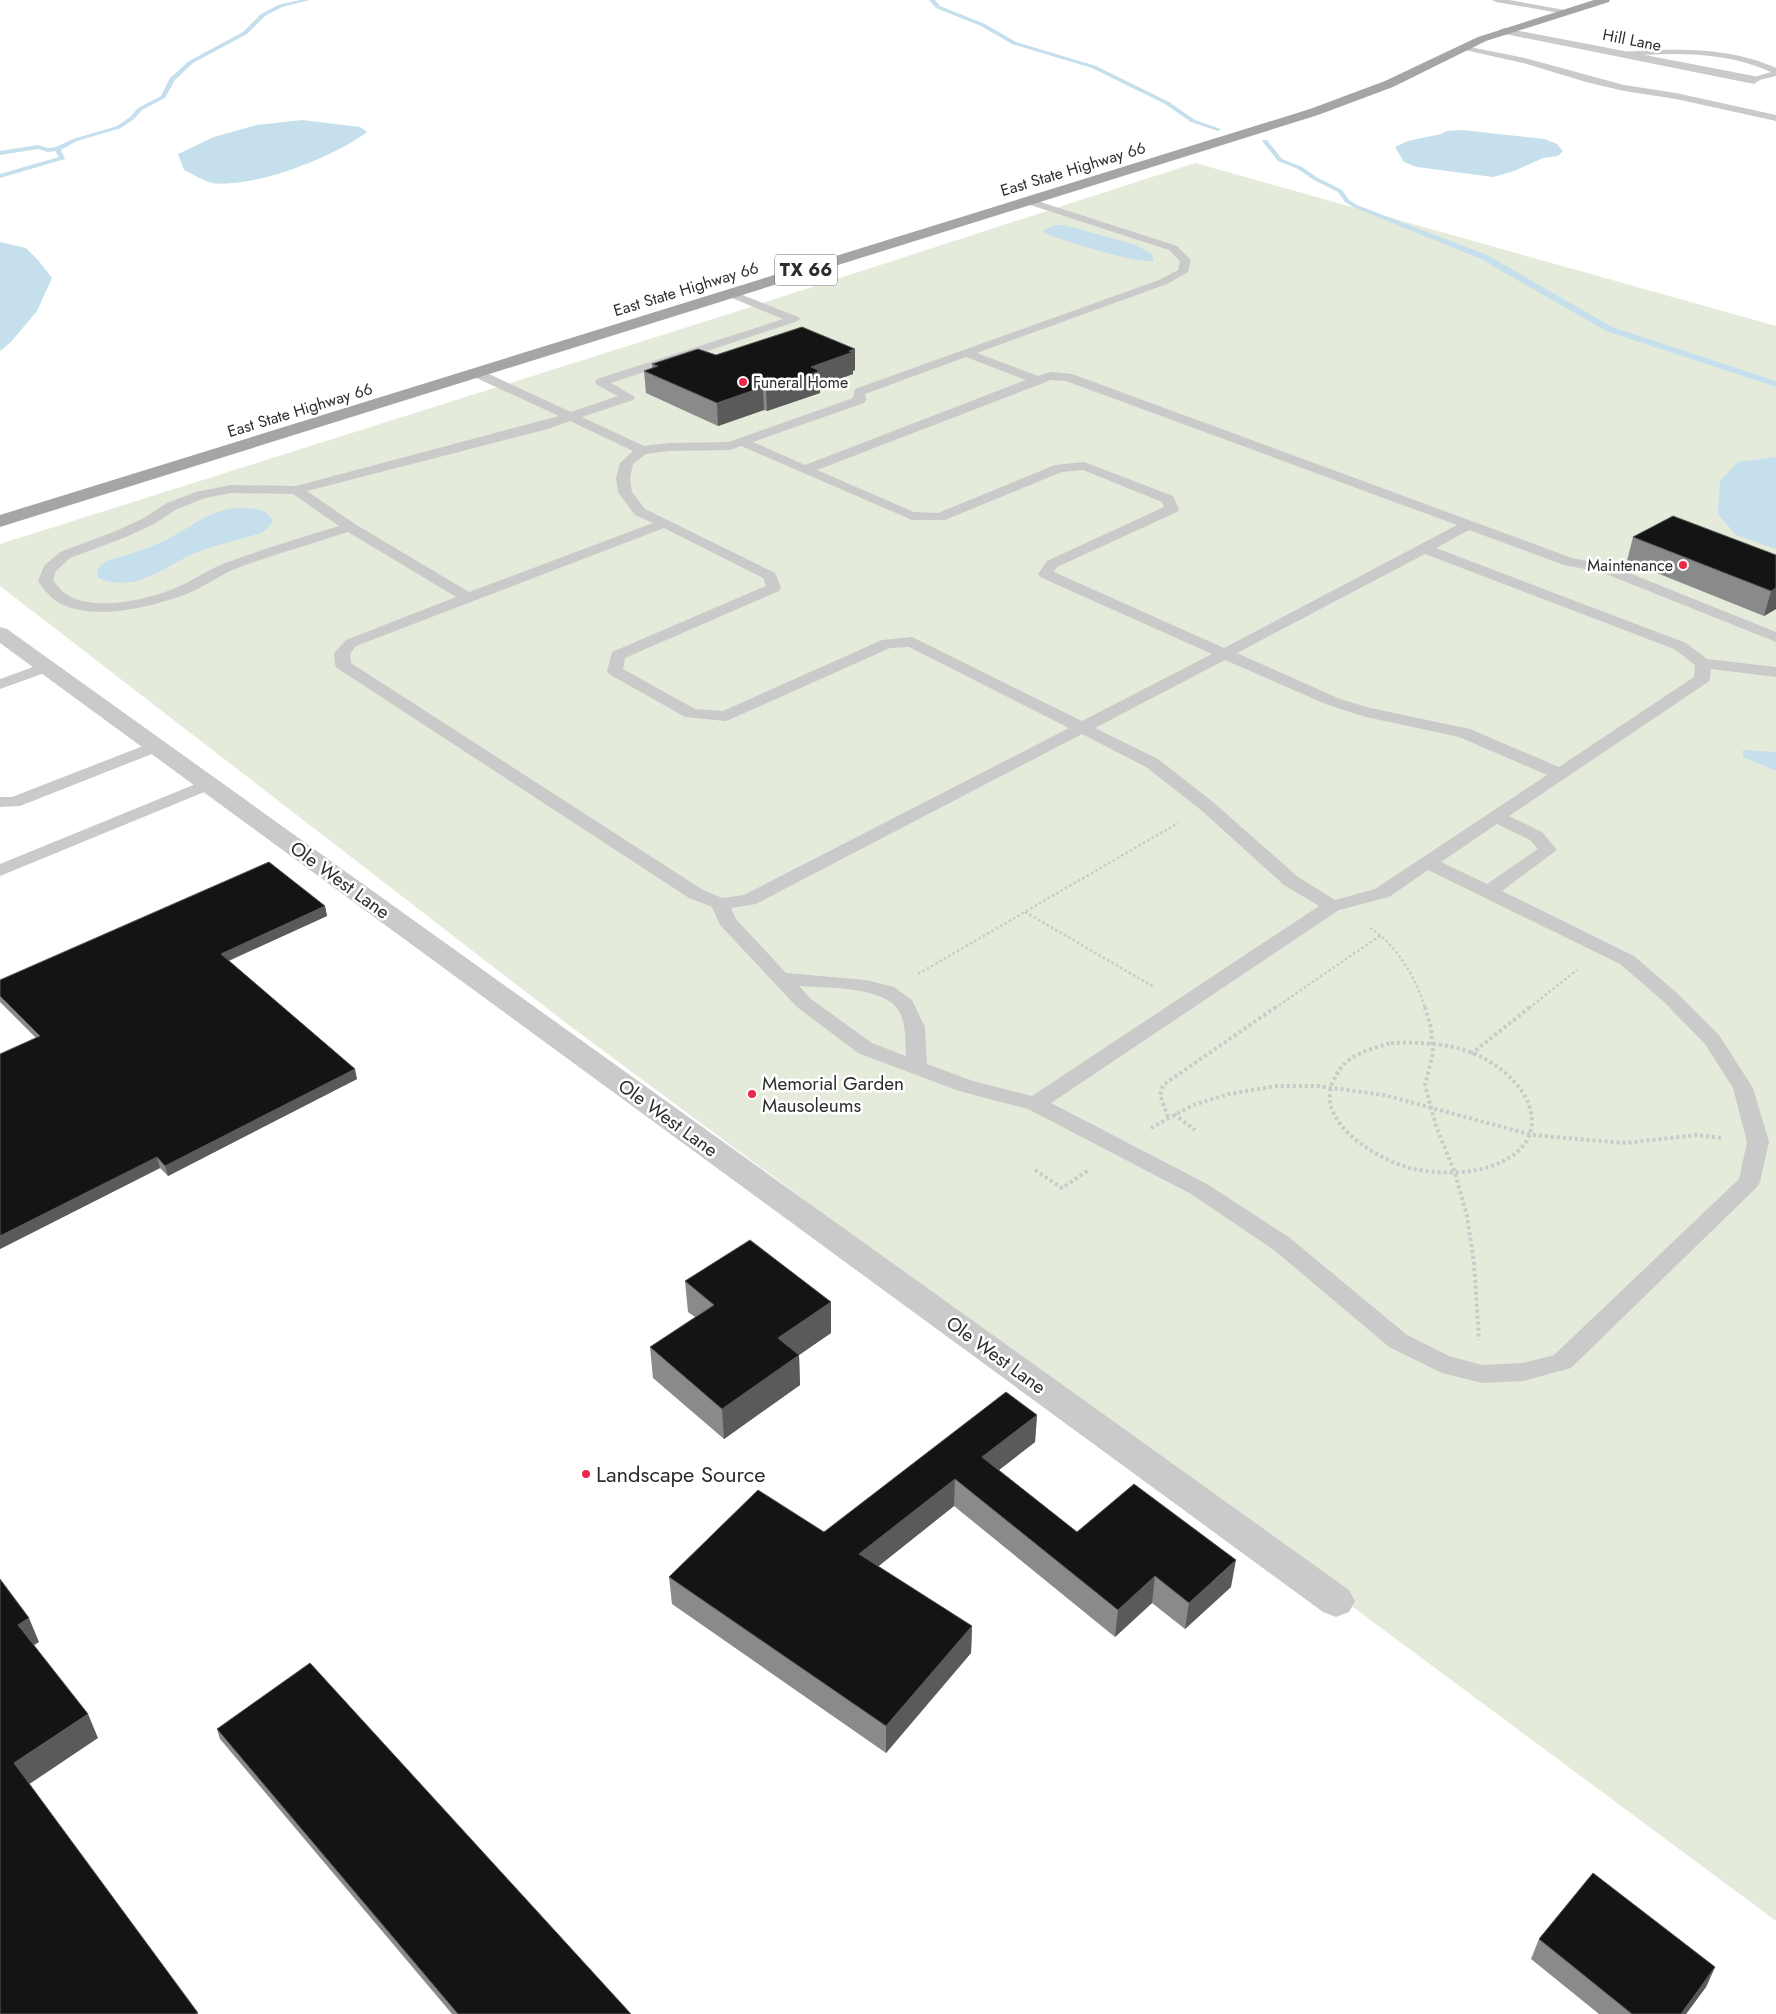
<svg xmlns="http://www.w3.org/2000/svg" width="1776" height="2014" font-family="Jost,sans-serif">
<rect width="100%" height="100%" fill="#fff"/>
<polygon fill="#e5ebda" points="1195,163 1776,326 1776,1921 570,1026 0,586 0,544 735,312"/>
<g fill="#c5e0ec">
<path d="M302,120l58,7 7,5c-32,25 -115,57 -155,51 -9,-2 -19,-9 -28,-13l-6,-16 36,-17 43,-12z"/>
<polygon points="1462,130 1544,139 1557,144 1563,151 1558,156 1543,158 1514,171 1493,177 1417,167 1404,162 1395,147 1408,141 1441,134 1446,131"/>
<path d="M1055,225h9l72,20 16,9 2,7c-16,3 -97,-21 -112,-30z"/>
<polygon points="0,242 26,248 38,260 52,278 37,311 11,342 0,351"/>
<polygon points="1776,457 1776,549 1736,535 1718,514 1720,481 1738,462"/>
<path d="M236,508c13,0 31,-1 37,13l-5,7 -7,5c-21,7 -43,11 -63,19 -35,14 -60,42 -100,26l-1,-7 4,-6 8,-5c18,-5 37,-11 55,-19 27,-13 40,-29 72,-33z"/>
<polygon points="1743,750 1776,752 1776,771 1743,757"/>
</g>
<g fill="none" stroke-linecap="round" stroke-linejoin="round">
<g fill="#c5e0ec" fill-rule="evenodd">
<polygon points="300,0 310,0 282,7 265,16 247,34 193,63 175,80 165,98 142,110 134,119 121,128 77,141 61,150 65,159 0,178 0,174 59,157 55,151 48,152 38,149 0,155 0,151 38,145 48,148 56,147 73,139 117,126 130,117 138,108 161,96 170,78 189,61 243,32 261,14 278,5"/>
<polygon points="929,0 935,0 940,6 985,24 1016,42 1096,66 1169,102 1195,120 1221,129 1218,131 1191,122 1165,104 1092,68 1012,44 981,26 936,8"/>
<polygon points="1263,140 1267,140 1282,159 1302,167 1318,178 1342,190 1349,200 1357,205 1487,255 1612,327 1776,381 1776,387 1606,331 1481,259 1353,207 1345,202 1338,192 1314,180 1298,169 1278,161 1262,141"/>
</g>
<g stroke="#cacaca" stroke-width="2.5" stroke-dasharray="2.5 2.5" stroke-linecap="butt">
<polyline points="1025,912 1154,987"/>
<path d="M1370,928c27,17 46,50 55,80"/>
<polyline points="918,974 1178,823"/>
<polyline points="1275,1008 1381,935"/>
<polyline points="1529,1008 1577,970"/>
</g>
<g stroke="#cacaca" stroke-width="4" stroke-dasharray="3 3" stroke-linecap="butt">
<polyline points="1425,1007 1431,1028 1433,1053 1425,1085 1436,1126 1455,1173 1467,1216 1474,1263 1479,1340"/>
<path d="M1391,1043c32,-1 67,0 96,17 58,34 65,94 -10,110 -21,4 -47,3 -68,-2 -31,-9 -92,-44 -77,-84 4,-9 8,-18 17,-24 12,-9 28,-13 42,-17z"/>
<polyline points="1471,1054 1530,1007"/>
<polyline points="1174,1114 1195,1130"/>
<polyline points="1168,1117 1160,1095 1163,1085 1276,1007"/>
<polyline points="1151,1128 1193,1105 1229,1094 1276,1086 1318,1086 1384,1095 1532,1135 1625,1143 1697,1135 1722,1138"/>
<polyline points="1035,1170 1062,1188 1090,1169"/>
</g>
<g fill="#cacaca" fill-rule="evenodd">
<polygon points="1492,0 1509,0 1565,10 1569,12 1565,14 1496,2"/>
<polygon points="1460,45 1525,58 1624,85 1676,93 1776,115 1776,121 1676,99 1624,91 1586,82 1523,63 1460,49"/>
<path d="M1657,50c41,-1 82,1 119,18v8l-25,6v-4l20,-6c-47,-22 -101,-19 -152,-16l-4,-2 4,-2z"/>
<path d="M1028,198l149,48 14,14 -3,12 -21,12 -190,69 61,23 13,-4 21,2 500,184 37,7 167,67v10l-175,-70 -37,-7 -95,-35 -33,18 250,95 21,16 69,8v10l-65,-8 -1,10 -2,3 -199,134 33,16 15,18 -55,41 132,65 43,37 42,42 34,53 16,54 -9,40 -3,5 -186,181 -48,13 -41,2 -40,-10 -53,-26 -115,-97 -83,-56 -163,-85 -69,-18 -101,-38 -61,-46 -77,-82 -8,-18 -23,-9 -352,-230 -2,-3 -1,-12 12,-13 110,-43 -108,-65c-36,12 -73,22 -108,35 -19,7 -34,19 -51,26 -36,14 -99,30 -133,8 -7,-5 -14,-14 -18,-20l6,-15 16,-14 56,-21 28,-13 23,-15 29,-11 35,-7 65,1 263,-70 -87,-40 -2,-3 2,-3h8l91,42 47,-16 -21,-11 -2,-3 2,-3 186,-60 -56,-23 -2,-2 2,-2h8l63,25 2,2 -2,2 -187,62 24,14 -2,3 -51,17 62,29 25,-3 60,-1 124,-44 2,-9 304,-109 19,-10 2,-9 -11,-11 -145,-47 -1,-2zM966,357l60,23 -221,85 -52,-23 111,-39 2,-3 -1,-6zM1051,380l15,1 391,144 -233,123 -170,-76 3,-5 120,-55 2,-3 -6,-13 -89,-34 -29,3 -117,48 -24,-1 -97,-42zM570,421l63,30 -13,12 -4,15 2,14 17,23 18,8 -184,69 -114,-68 -48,-33 241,-62zM741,446l171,74h33l117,-48 21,-2 79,32 2,5 -117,54 -9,13 2,3 172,77 -130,67 -170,-84 -30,3 -159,71 -28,-2 -72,-40 2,-11 154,-67 2,-3 -6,-15 -130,-64 -13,-17 -2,-14 3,-14 13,-10 23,-3 61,-1zM231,493l62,1 46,32c-36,11 -73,22 -108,35 -19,6 -34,17 -51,25 -28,13 -87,27 -114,8 -5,-3 -9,-9 -13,-14l3,-9 14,-13 56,-21 28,-13 23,-15 28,-11zM664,528l99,50 3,8 -154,66 -5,19 2,3 76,43 40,4 6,-2 159,-71 19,-1 160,81 -325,167 -22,3 -19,-8 -352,-227 -1,-9 6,-8zM1425,554l249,95 21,16 -1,12 -135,90 -89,-38 -100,-21 -30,-9 -103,-46zM1225,660l103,45 38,12 93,20 88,38 -172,114 -40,11 -37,-23 -85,-75 -55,-43 -63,-31zM1082,734l64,33 55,43 83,75 35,21 -287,190 -59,-15 -46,-17 -2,-37 -13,-27 -18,-13 -28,-7 -80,-7 -50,-54 -5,-11 25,-4zM1497,824l33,16 8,9 -51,35 -46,-22zM1428,870l192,94 43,37 42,43 28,44 14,54 -8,37 -185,176 -31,8 -41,2 -33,-9 -42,-21 -117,-97 -83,-54 -156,-81 288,-193 50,-13zM799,986c26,2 79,0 97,21 11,13 9,33 10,49l-34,-13 -61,-44z"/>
<polygon points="47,662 53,664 55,667 53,670 0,689 0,679"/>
<polygon points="156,741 162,742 164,746 162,750 20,806 0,807 0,797 12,797"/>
<polygon points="208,779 214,780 217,784 214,788 0,876 0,864"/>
</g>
<g fill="#cacaca" fill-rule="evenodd">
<polygon points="1504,28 1754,76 1760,80 1754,84 1500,33 1498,31"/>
<polygon points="0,627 7,629 1349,1590 1355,1601 1349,1612 1336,1617 1323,1612 0,643"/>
</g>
<polygon fill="#a5a5a5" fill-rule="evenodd" points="1594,0 1610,0 1609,2 1486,41 1393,87 1318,115 0,527 0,515 1310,109 1385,81 1478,37"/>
</g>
<g fill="#8a8a8a">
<polygon points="716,355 855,370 853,371 853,374 820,386 820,393 767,411 764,410 718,426 646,393 644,371 652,368 652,364"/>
<polygon points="1633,537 1776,555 1776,609 1764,616 1627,561"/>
<polygon points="325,906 327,916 229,961 357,1079 168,1176 160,1168 0,1249 0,1054 36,1038 0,1002 0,980"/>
<polygon points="685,1281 831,1302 831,1333 799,1355 800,1385 724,1439 653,1378 650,1347 695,1317 688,1312"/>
<polygon points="1037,1415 1035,1442 999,1470 1077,1532 1231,1587 1185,1629 1152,1603 1115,1637 954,1506 878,1566 972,1626 971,1653 886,1753 672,1604 669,1577 824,1532"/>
<polygon points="217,1729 631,2014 452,2014 220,1739"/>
<polygon points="1539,1939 1715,1967 1706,1987 1686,2014 1599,2014 1531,1959"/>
</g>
<g fill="#5a5a5a">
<polygon points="855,349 855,370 853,371 853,374 820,386 820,393 767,411 766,389 811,367"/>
<polygon points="763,387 764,410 718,426 717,403"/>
<polygon points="1776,588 1776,609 1764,616 1771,591"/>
<polygon points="325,906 327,916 223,963 221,954"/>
<polygon points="355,1069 357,1079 168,1176 165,1166"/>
<polygon points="157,1157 160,1168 0,1249 0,1236"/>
<polygon points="831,1302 831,1333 799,1355 800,1385 724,1439 722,1409 778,1338"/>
<polygon points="1037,1415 1035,1442 981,1484 982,1457"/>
<polygon points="955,1479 954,1506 860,1581 859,1554"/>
<polygon points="1236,1560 1231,1587 1185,1629 1189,1603"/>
<polygon points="1155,1576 1152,1603 1115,1637 1118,1610"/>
<polygon points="29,1618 39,1642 28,1649 18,1625"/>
<polygon points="972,1626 971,1653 886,1753 886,1726"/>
<polygon points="88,1714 98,1738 25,1787 14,1763"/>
<polygon points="1715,1967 1706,1987 1686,2014 1681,2014"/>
</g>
<g fill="#141414" stroke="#5a5a5a">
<polygon points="802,327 855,349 849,351 853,352 811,367 820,371 766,389 763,387 717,403 644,371 658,366 652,364 698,349 716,355"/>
<polygon points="1673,516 1776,555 1776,588 1771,591 1633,537"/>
<polygon points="269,862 325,906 221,954 355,1069 165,1166 157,1157 0,1236 0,1054 40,1036 0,996 0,980"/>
<polygon points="750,1240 831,1302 778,1338 799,1355 722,1409 650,1347 714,1305 685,1281"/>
<polygon points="1006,1392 1037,1415 982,1457 1077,1532 1134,1484 1236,1560 1189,1603 1155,1576 1118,1610 955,1479 859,1554 972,1626 886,1726 669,1577 758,1490 824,1532"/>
<polygon points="0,1579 29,1618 18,1625 88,1714 14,1763 198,2013 196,2014 0,2014"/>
<polygon points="310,1663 631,2014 458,2014 217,1729"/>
<polygon points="1593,1873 1715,1967 1681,2014 1632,2014 1539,1939"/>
</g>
<g fill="#eb2847" stroke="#fff" stroke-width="2">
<circle cx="743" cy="382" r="5"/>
<circle cx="1683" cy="565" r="5"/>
<circle cx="752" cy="1094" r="5"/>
<circle cx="586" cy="1474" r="5"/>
</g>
<g text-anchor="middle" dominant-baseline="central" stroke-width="5" stroke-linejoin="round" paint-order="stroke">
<g font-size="16" fill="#2d2d2d" stroke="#fff">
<text transform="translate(1632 40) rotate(11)">Hill Lane</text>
<text transform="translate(1073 169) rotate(-17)">East State Highway 66</text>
<text transform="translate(686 289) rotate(-17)">East State Highway 66</text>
<text transform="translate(300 410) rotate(-17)">East State Highway 66</text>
</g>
<g font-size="16" fill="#2d2d2d" stroke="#fff" text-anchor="start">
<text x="753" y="382">Funeral Home</text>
<text x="1673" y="565" text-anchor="end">Maintenance</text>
</g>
<rect fill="#fff" stroke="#6c6c6c" stroke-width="1" x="775" y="254.5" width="62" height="31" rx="4"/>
<g font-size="18" font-weight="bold" fill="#2d2d2d">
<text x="806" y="270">TX 66</text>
</g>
<g font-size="19" fill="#2d2d2d" stroke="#fff">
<text transform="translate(340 880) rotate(36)">Ole West Lane</text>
<text transform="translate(668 1118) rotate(36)">Ole West Lane</text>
<text transform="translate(996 1355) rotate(36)">Ole West Lane</text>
</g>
<g font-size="19" fill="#2d2d2d" stroke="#fff" text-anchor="start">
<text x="762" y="1083">Memorial Garden<tspan x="762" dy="22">Mausoleums</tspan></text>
</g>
<g font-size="22" fill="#2d2d2d" stroke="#fff" text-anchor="start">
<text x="596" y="1474">Landscape Source</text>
</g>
</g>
</svg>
